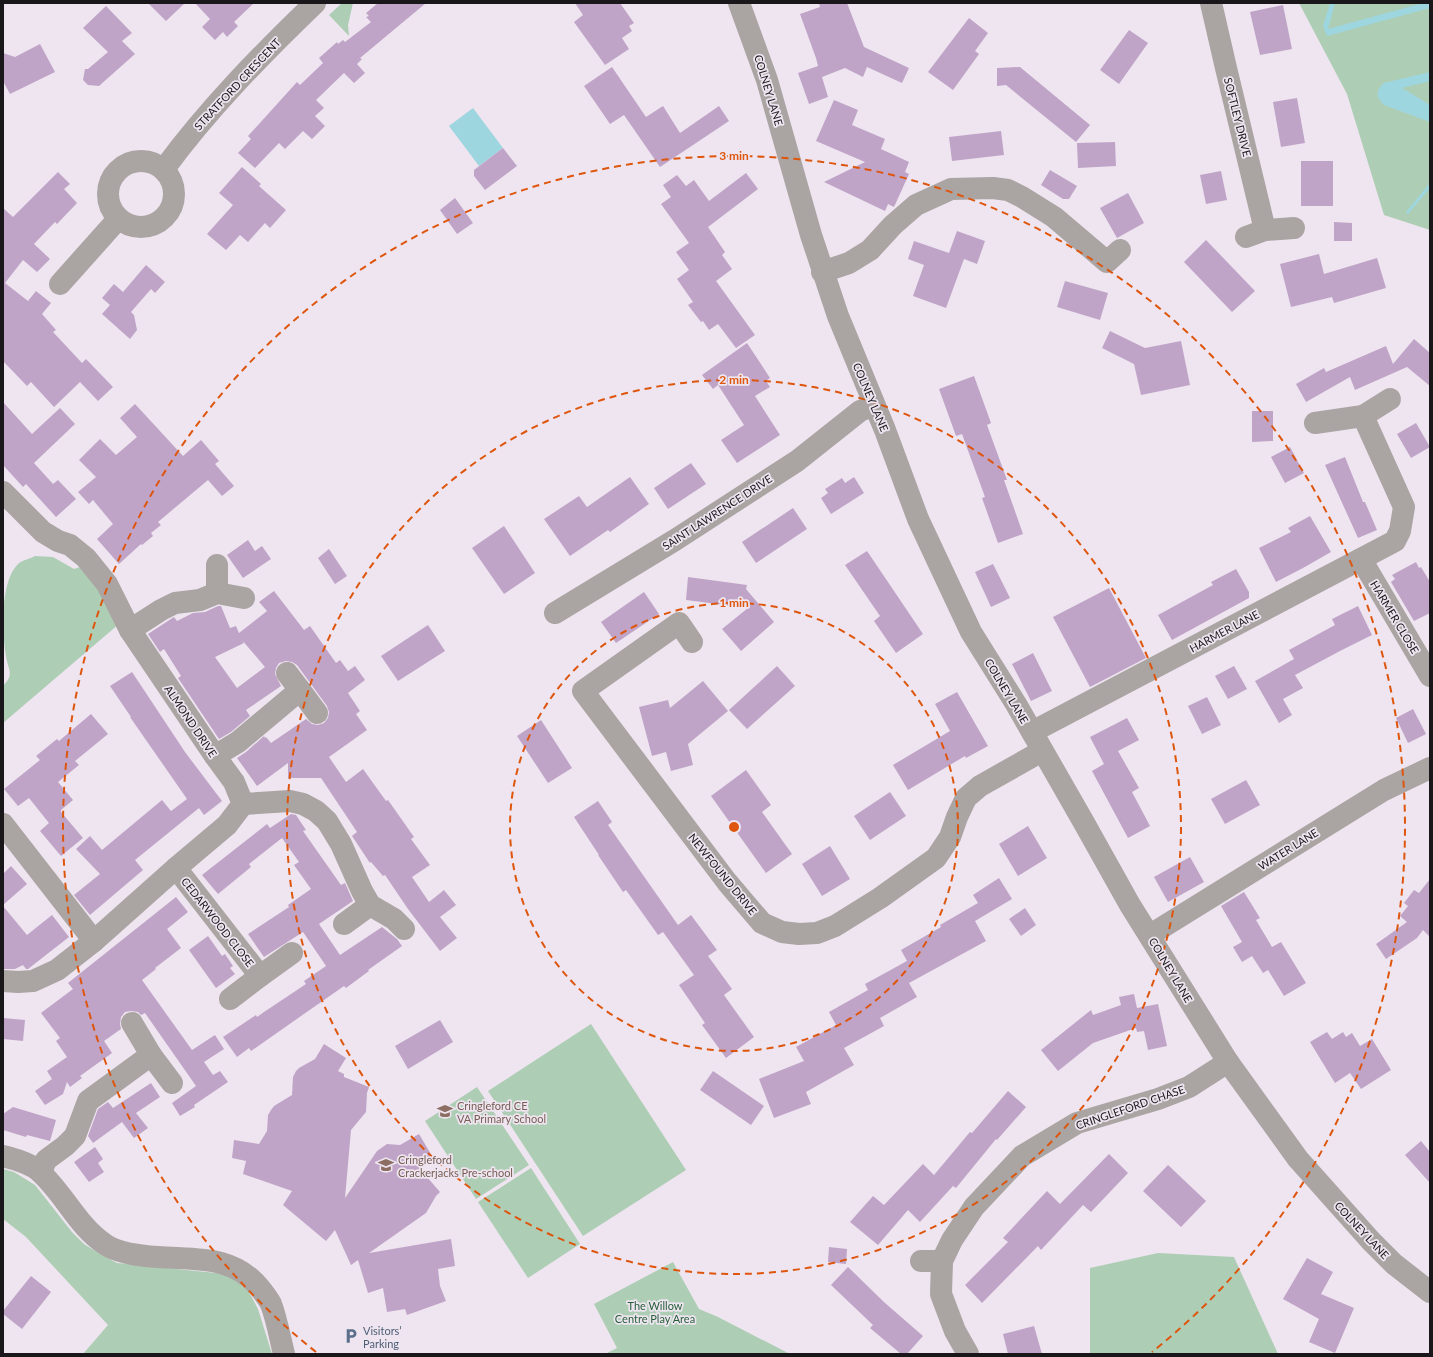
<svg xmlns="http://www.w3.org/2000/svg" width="1433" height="1357" font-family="Lato,sans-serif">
<rect width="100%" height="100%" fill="#eee5f0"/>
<g fill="#aecdb5">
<polygon points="342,3 353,3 348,25 349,36 329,15"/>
<polygon points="1299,3 1430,3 1430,230 1384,215 1347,94"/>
<path d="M35,556l18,1 21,12 9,-3 43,52 -123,105v-37c12,-12 5,-16 3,-30 -4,-25 -6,-74 12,-92 4,-4 12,-5 17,-8z"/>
<polygon points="591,1024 686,1170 583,1236 488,1091"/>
<polygon points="477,1087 529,1165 476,1199 425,1121"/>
<polygon points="531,1168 580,1244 528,1278 478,1202"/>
<polygon points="3,1169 14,1172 35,1185 72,1232 84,1244 100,1254 117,1263 226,1274 248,1290 258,1309 272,1354 83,1354 108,1325 26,1237 3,1219"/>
<polygon points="1158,1253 1234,1257 1278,1354 1090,1354 1090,1268"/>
<polygon points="673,1262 699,1309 718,1317 790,1354 605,1354 617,1348 594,1304"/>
</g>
<g fill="#9ed6e0">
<polygon points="1330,3 1335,3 1328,29 1423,3 1430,3 1430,8 1327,36 1323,26"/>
<path d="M1430,72v9l-28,7 28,17v17l-46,-17c-9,-9 -8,-15 0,-22z"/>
<polygon points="473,108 503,148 479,166 449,126"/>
<polygon points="1430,183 1430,188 1408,214 1406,212"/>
</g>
<g fill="#c0a4c8" fill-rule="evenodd">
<polygon points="148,3 185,3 166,21"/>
<polygon points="195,3 254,3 234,22 238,26 227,37 223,32 215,40 202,27 210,19"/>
<polygon points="378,3 426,3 360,58 362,59 357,64 365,73 354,83 344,73 316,100 324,108 315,116 325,126 312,139 303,131 285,149 279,143 255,168 238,153 251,139 248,136 297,82 300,85 323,63 319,58 337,42 338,44 343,40 345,42 371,22 366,17 369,16 366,13"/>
<polygon points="575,3 620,3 634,23 629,26 632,31 622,38 629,49 605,65 574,22 583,15"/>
<polygon points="819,3 847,3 864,47 909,68 902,83 867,67 863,77 845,68 822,77 828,97 809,104 798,73 818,66 816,58 800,14 820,7"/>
<polygon points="1283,5 1292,49 1260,55 1250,12"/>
<polygon points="106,6 132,33 122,41 135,54 99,86 88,85 83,80 85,69 88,69 108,52 83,28"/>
<polygon points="969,18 988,33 975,51 979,54 953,90 928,72"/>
<polygon points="1129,30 1148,43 1119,84 1100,70"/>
<polygon points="40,44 55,72 10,94 3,81 3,53 15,57"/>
<polygon points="612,67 646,117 663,106 680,133 719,106 729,121 660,167 624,115 610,124 584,86"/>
<polygon points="1020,67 1090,125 1076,142 1006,85 997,86 997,68"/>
<polygon points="1297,98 1305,143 1281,147 1273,102"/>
<polygon points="834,100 858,110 852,125 885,139 881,149 909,162 905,172 909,174 894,207 888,204 885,211 824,182 865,162 816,141"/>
<polygon points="1001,131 1004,155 952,161 949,137"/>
<polygon points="1115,142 1116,166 1078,168 1077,143"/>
<polygon points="503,148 517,166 485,190 474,176 474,170"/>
<rect x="1301" y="161" width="32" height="45"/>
<polygon points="242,167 261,184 259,186 286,210 270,228 265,223 248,242 240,235 226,250 207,234 233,205 219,193"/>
<polygon points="1050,170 1077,186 1069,199 1063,199 1041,185"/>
<polygon points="1221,171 1227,200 1206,204 1200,175"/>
<polygon points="58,172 70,184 64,189 77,203 57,224 55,222 34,244 50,259 37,272 23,260 5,283 28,301 36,291 51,303 42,314 56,330 53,332 82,363 86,359 113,387 98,401 80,382 54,407 31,382 27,386 3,361 3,208 13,217"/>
<polygon points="746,173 758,189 708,227 725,252 722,255 732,269 716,281 755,335 736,348 718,324 709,330 703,321 701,322 688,305 693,302 677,279 689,270 676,252 689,243 661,204 671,197 663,185 677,175 686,186 694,180 709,201"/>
<polygon points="1128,193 1144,223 1117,238 1100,208"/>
<polygon points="455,198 473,223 457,234 440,210"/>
<polygon points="1334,222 1352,223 1352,241 1334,241"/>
<polygon points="957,231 985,241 977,264 964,259 946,308 913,296 924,265 908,259 914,241 949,253"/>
<polygon points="1206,240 1255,291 1232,312 1184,262"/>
<polygon points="1319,254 1324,274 1377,258 1386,288 1334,303 1332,297 1291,307 1280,264"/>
<polygon points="146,265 165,282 155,293 151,289 131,312 134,315 137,330 130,339 102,314 110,305 102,298 114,284 123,292"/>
<polygon points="1065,281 1108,293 1100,320 1057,307"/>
<polygon points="1110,331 1145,348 1181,341 1190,385 1141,395 1134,364 1102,348"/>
<polygon points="1414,339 1430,353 1430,386 1407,367 1355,390 1350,377 1306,402 1296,384 1324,368 1326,372 1386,346 1393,364"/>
<polygon points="747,343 770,378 766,381 770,387 755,396 780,435 737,463 721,440 744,425 718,385 713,389 702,375"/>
<polygon points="974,376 991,423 987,425 1007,480 1004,480 1023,534 998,543 982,498 985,497 962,434 956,436 939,389"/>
<polygon points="3,402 32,434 60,408 75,424 34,463 53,484 58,480 76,499 56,517 26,484 23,487 3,465"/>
<polygon points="135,404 183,456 201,440 219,461 215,464 234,486 222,496 208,480 158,522 161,525 151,533 153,536 142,545 141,544 119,564 97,539 113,524 93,500 89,504 78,492 96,477 79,460 100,439 116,455 137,437 120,418"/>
<polygon points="1252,411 1273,411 1273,441 1252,442"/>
<polygon points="1416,423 1430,447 1411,458 1397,434"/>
<polygon points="1290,447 1304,473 1285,483 1271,457"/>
<polygon points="1345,457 1363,502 1365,502 1377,530 1358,538 1325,465"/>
<polygon points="691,463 706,484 668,509 654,488"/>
<polygon points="630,477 649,504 610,532 608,530 570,556 544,519 579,496 587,507"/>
<polygon points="854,477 864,493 831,514 821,498 828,493 825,489 842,478 845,483"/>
<polygon points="793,508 807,529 756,563 742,542"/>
<polygon points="1310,516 1331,552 1303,568 1276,582 1259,548 1291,532 1288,528"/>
<polygon points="504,526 535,573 504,594 472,548"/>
<polygon points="248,540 255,551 262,546 271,559 243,578 227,555"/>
<polygon points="329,549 347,576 335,584 318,558"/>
<polygon points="867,551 923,634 896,653 874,621 880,616 845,565"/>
<polygon points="1416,562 1419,568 1421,567 1430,582 1430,613 1414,621 1391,582 1395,579 1392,575"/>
<polygon points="993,564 1010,598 991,607 975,572"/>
<polygon points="1236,569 1249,592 1249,598 1172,640 1158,615 1213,585 1211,582"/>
<polygon points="688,577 747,585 746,589 774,622 741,651 722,629 748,608 686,600"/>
<polygon points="1109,588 1146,658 1090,687 1053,617"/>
<path d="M274,591l30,39 6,-4 26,37 4,-3 8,11 7,-5 10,14 -17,13 12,18 -4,3 11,16 -38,27 17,25 17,-13 23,32 2,-1 26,37 -3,2 19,26 -18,12 17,25 15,-12 12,15 -16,12 17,21 -17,13 -32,-42 -23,-34 -2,1 -12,-14 -1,1 -18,-27 5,-4 -36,-54h-33v-15l-31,23 -20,-28 9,-6 18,-16 1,2 1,-1 5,6 35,-24 6,5 6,1 6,-2 4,-5 1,-6 -2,-6 -30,-41 -5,-3 -6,-1 -7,2 -3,5 -1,6 6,12 -35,24 4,6 -19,16 -12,7 -41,-61 3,-2 -17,-27 -4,3 -12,-18 26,-17 3,4 16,-8 12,-1 13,-6h3l9,22 6,-2 3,7 28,-22 -8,-9zM242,640l23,27 -28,21 -22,-31 29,-14z"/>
<polygon points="644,592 659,614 616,643 601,622"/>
<polygon points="1358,606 1372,635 1340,651 1295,675 1303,688 1283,699 1292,715 1279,723 1255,681 1294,659 1289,650 1335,625 1332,619"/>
<polygon points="428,625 445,651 398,681 381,656"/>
<polygon points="1033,653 1052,691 1031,701 1012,664"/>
<polygon points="777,666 795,686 747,729 729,710"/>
<polygon points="1234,666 1247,689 1228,699 1215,676"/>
<polygon points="132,672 185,752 222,801 204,815 199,808 135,860 143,870 90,915 74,895 100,874 76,849 90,836 102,850 162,800 171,811 187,799 130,717 131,717 110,686"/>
<polygon points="703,681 728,711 688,744 693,765 671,771 666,752 652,756 639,707 668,700 670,708"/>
<polygon points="957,692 988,746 966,758 965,756 908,790 893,765 950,731 935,704"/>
<polygon points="1207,697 1221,725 1202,734 1188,706"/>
<polygon points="1413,709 1426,734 1408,743 1396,718"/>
<polygon points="91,714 108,734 75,761 79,765 58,782 73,800 61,810 61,812 83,838 61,856 40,831 49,823 29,798 18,806 4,789 40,760 36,756 57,739 59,741"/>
<polygon points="1127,718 1139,740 1118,751 1139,788 1132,792 1150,826 1128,838 1092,771 1104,764 1090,737"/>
<polygon points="541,720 572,768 548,783 517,736"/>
<polygon points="746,770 771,805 762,812 792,854 766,873 711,796"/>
<polygon points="1246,780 1260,805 1225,824 1211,799"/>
<polygon points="890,792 906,816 870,840 854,816"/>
<polygon points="598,801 612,822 608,825 678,925 691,915 717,950 708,956 732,989 724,995 754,1037 726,1058 702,1025 705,1023 679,985 694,975 663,932 658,935 626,890 623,892 598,855 599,855 574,817"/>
<polygon points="291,814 296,815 306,830 303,831 341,885 345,883 353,901 319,924 340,955 382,927 397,939 402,946 368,970 369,971 346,988 344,986 251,1051 249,1048 237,1057 223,1037 256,1015 257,1017 264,1012 306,984 304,981 326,966 303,932 264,957 248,934 289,907 288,905 311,889 294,865 299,862 282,838 249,864 251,867 218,894 202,875 267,824 270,828"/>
<polygon points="1028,826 1047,858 1018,876 999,844"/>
<polygon points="830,846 850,879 822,896 802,864"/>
<polygon points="1190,857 1204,882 1168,902 1154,877"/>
<polygon points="11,866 27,884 3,905 3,874"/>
<polygon points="999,878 1012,899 975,921 986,941 909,983 917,997 880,1018 884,1026 844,1048 854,1065 806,1092 811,1104 774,1118 759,1079 804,1061 796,1047 836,1025 829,1012 868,990 865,984 907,961 901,950 941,927 940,925 978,903 973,895"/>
<polygon points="1430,879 1430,937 1423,930 1417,938 1386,959 1376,944 1407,922 1400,916 1408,906 1404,903 1414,890 1419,893"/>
<polygon points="1244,892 1260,918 1256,920 1272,947 1281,942 1306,983 1284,996 1268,970 1263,973 1252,956 1242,962 1233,947 1242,942 1221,906"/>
<polygon points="176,897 188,912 167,929 181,948 155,968 156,969 142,980 192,1050 215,1035 224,1049 204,1062 213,1075 220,1071 228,1082 194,1105 195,1107 180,1116 172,1103 196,1086 145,1013 141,1015 138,1012 131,1011 125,1012 121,1017 120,1024 121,1029 104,1041 112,1053 80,1076 82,1078 70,1087 67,1082 63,1094 45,1105 35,1091 52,1079 47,1071 67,1057 56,1041 60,1038 41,1013 73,989 68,983"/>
<polygon points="3,906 27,935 52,915 69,937 28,969 26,969 23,965 15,969 3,969"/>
<polygon points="1025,908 1036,925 1021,936 1009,919"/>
<polygon points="208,936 222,956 225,954 233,966 230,968 235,974 216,988 189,950"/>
<polygon points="1134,994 1137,1008 1158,1004 1167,1046 1148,1050 1144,1031 1137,1032 1136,1028 1093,1043 1058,1071 1041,1050 1091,1010 1093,1015 1121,1005 1119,997"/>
<polygon points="3,1018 25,1020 23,1041 3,1039"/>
<polygon points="440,1020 453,1042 408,1069 395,1046"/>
<polygon points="1327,1032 1332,1039 1343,1032 1346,1037 1352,1033 1360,1046 1372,1039 1391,1070 1361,1089 1350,1073 1335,1083 1310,1042"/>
<polygon points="324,1044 346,1058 338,1071 344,1074 344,1077 369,1087 367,1093 366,1112 351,1130 345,1198 377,1151 387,1144 400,1145 419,1134 432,1156 420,1164 427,1177 440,1192 436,1196 426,1213 369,1253 451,1239 455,1266 438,1269 440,1286 446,1301 407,1315 405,1309 387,1312 383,1288 368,1293 358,1260 351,1265 335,1230 326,1241 283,1205 292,1191 243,1174 246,1161 232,1158 234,1140 259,1144 267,1131 268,1115 271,1110 274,1106 292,1095 293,1077 296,1071 299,1068 315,1059"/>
<polygon points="713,1071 764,1106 751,1125 700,1090"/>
<polygon points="151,1083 160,1097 136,1113 148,1128 134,1138 122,1122 93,1143 88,1136 98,1109 108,1102 113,1108"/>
<polygon points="1008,1091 1026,1107 997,1140 996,1139 956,1188 953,1186 920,1222 908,1210 878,1245 850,1222 873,1196 884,1205 923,1164 934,1175 970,1132 972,1133"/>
<polygon points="13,1107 56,1120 50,1141 27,1135 26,1137 3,1130 3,1114"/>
<polygon points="1421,1141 1430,1152 1430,1183 1405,1155"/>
<polygon points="95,1147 103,1159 98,1163 104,1172 89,1182 74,1162"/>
<polygon points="1109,1154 1128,1173 1091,1212 1083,1205 1041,1250 1038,1246 982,1303 965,1285 1008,1242 1003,1238 1047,1191 1060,1204"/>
<polygon points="1168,1165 1206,1201 1181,1227 1143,1191"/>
<polygon points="829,1247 847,1249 846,1264 828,1262"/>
<polygon points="1307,1258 1333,1272 1321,1294 1354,1308 1335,1353 1309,1342 1319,1319 1283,1299"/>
<polygon points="848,1267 885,1303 923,1336 907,1354 901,1354 870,1328 873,1325 831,1285"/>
<polygon points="31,1276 51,1292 22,1329 3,1314 3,1311"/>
<polygon points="1034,1326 1042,1354 1008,1354 1003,1334"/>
</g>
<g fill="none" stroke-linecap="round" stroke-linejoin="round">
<g stroke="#aaa4a2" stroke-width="22">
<polyline points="739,3 767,80 811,235 838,316 885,430 918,519 971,632 1016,704 1083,821 1130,905 1228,1062 1298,1159 1371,1241 1394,1264 1430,1292"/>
<polyline points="1211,3 1226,68 1265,230 1294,228"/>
<circle cx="141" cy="194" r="33"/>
<path d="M164,169c44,-60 97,-114 151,-166"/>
<polyline points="1246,237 1265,230"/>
<polyline points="822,272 849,263 870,250 893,225 916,205 951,189 993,188 1008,190 1022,197 1054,217 1107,262 1120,250"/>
<polyline points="60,284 118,219"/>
<polyline points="1363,416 1390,399"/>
<polyline points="3,492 43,532 58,541 70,545 86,558 107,584 130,630 215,756 234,782 243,804 227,825 176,868 94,941 57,970 33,981 18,982 3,981"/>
<polyline points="1361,559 1430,676"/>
<polyline points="217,565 217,593"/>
<polyline points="555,613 675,540 797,461 860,411 874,405"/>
<polyline points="130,630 161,610 175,603 200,600 217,593 244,598"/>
<polyline points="692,642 679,623 583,691 727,882 762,923 782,932 799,934 817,933 835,926 880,898 936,858 950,837 957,817 966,798 980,786 1042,751"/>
<polyline points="300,690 317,713"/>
<polyline points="1032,732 1395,541 1400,531 1404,507 1363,416 1315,423"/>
<polyline points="215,756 238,742 300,690 287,673"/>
<polyline points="243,804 290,801 303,804 316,811 327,821 341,844 362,891 370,905 394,919 404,929"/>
<polyline points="3,824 94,941"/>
<polyline points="176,868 260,976 292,953"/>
<polyline points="344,924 370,905"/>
<polyline points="1150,935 1384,790 1430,768"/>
<polyline points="230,999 260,976"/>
<polyline points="151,1055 172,1083"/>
<path d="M3,1156c12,3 30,8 38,17 24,22 37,54 65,72 14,9 36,11 52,12 38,3 74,-2 101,30 4,5 9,11 12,17 6,16 9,34 13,50"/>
<polyline points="41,1172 46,1160 65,1146 75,1136 88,1101 151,1055 132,1023"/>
<polyline points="921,1261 942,1261"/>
<polyline points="968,1354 955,1331 941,1294 942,1261 952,1240 974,1207 1022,1156 1077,1123 1158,1099 1189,1087 1228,1062"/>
</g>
</g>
<g fill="none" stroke="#de560d" stroke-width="2" stroke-dasharray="7 5">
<circle cx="734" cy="827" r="224"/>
<circle cx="734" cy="827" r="447"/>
<path d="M316 1352A671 671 0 1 1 1152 1352"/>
</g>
<defs>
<symbol id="school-bare" viewBox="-9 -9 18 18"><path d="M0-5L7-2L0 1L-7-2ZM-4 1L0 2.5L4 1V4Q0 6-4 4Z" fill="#8d6e63" stroke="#eee5f0" stroke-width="2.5" paint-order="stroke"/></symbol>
<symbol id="parking-bare" viewBox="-9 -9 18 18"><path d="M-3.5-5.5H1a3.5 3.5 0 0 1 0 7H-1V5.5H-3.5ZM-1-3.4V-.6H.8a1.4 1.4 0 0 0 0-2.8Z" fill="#5c6f8a" stroke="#eee5f0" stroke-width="2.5" paint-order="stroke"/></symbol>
</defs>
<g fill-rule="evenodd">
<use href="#school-bare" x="434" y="1100" width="22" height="22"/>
<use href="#school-bare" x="375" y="1154" width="22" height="22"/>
<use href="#parking-bare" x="340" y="1325" width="22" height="22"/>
</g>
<g text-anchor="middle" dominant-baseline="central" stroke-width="3.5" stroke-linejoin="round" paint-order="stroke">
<g font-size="11" fill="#1a171b" stroke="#eee5f0">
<text transform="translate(237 84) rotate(-47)">STRATFORD CRESCENT</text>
<text transform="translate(769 90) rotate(73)">COLNEY LANE</text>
<text transform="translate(1238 117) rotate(76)">SOFTLEY DRIVE</text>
<text transform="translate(871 397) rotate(67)">COLNEY LANE</text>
<text transform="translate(717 512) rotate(-33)">SAINT LAWRENCE DRIVE</text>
<text transform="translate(1395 617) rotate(59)">HARMER CLOSE</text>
<text transform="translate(1224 631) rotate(-28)">HARMER LANE</text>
<text transform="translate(1007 691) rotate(59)">COLNEY LANE</text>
<text transform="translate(191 721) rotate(56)">ALMOND DRIVE</text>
<text transform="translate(1288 849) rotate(-32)">WATER LANE</text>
<text transform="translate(723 874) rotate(51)">NEWFOUND DRIVE</text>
<text transform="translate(218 922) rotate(52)">CEDARWOOD CLOSE</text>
<text transform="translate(1171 970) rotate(59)">COLNEY LANE</text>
<text transform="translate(1130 1107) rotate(-19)">CRINGLEFORD CHASE</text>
<text transform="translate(1362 1230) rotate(47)">COLNEY LANE</text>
</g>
<g font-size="11" fill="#785e54" stroke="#eee5f0" text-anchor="start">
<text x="457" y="1105">Cringleford CE<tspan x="457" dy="13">VA Primary School</tspan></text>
<text x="398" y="1159">Cringleford<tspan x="398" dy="13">Crackerjacks Pre-school</tspan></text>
</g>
<g font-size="11" fill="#235e37" stroke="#eee5f0">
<text x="655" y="1305">The Willow<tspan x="655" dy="13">Centre Play Area</tspan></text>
</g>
<g font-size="11" fill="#4e5e75" stroke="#eee5f0" text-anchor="start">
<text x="363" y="1330">Visitors’<tspan x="363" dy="13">Parking</tspan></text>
</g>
</g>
<circle cx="734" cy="827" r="6" fill="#de560d" stroke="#eee5f0" stroke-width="2"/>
<g font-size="12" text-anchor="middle" font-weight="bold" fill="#de560d" stroke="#eee5f0" stroke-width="3.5" stroke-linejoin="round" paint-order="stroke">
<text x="734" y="160">3 min</text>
<text x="734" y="384">2 min</text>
<text x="734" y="607">1 min</text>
</g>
<rect width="1433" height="1357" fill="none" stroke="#1a171b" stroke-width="8"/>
</svg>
